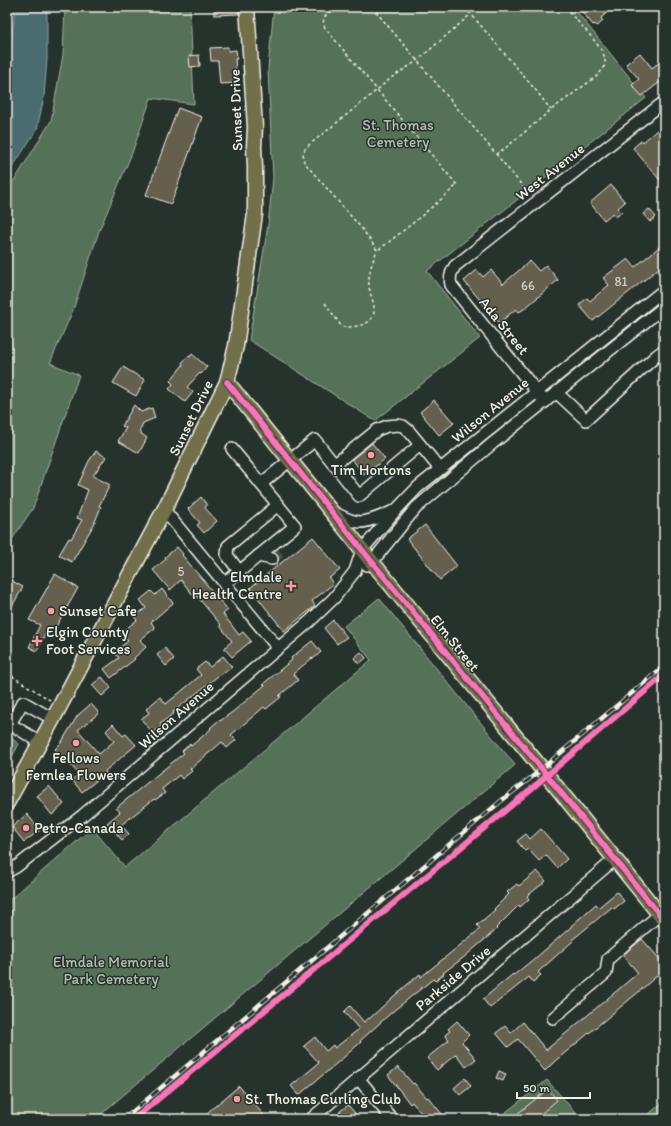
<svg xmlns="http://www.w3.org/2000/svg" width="671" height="1126" font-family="Itim,sans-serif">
<rect width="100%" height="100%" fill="#26332d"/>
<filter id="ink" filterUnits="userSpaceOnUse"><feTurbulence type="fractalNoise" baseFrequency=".025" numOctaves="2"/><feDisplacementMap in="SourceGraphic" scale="8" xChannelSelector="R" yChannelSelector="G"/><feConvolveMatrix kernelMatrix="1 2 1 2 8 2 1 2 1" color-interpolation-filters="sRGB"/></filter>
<g filter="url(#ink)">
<g fill="#557158" stroke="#a4b1a0">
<polygon points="65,7 190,7 194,104 151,98 132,153 99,231 73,310 50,363 79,375 33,508 7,547 7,189 16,178 51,121 63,55"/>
<polygon points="274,7 573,7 646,98 427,271 480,338 375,421 249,340 268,225 273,178 268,69"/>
<polygon points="379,598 515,765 95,1119 7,1119 7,902 92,828 125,867 371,660 344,626"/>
<polygon points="7,735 19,744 7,766"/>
<polygon points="547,1080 581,1119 497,1119"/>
<polygon points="664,1101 664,1119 643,1119"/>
</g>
<polygon fill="#4a6c71" stroke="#8ea1a1" points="14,7 47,7 47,59 44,97 37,129 7,176 7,66 14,20"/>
<g fill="#655e4e" stroke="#f4f1e8">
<polygon points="214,7 239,7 239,14 214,15"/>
<polygon points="578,7 613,7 601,18 603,21 597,26 595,24 593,25"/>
<polygon points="228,47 228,51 236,50 237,59 235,59 237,83 220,84 218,61 211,61 210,48"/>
<polygon points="640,53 652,68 661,61 664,65 664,79 642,96 632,85 639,79 626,64"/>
<polygon points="199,55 200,66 190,67 189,56"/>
<polygon points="178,108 202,117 171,204 146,195"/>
<polygon points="664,124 664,185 633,148 642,140 643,142"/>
<polygon points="611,185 625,202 618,208 622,212 616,217 613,213 604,220 590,203"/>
<polygon points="649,209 656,217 650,222 643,214"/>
<polygon points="664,243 664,264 593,321 579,305 587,298 590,301 609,285 603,278 628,259 635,267"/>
<polygon points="530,261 539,271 546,265 558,280 524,309 519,312 516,309 499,323 464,281 477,270 483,277 491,270 503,284"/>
<polygon points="192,354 207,367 201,374 200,373 197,376 187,387 193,392 185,402 169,389 173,384 170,381 183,365 182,363 188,356 190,357"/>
<polygon points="123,367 145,380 136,396 113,383"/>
<polygon points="434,400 454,423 439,435 420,412"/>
<polygon points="134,405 141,412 152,408 155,418 143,423 139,432 147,438 139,453 118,441 126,428 122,426"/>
<polygon points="372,443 385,459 364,475 352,459"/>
<polygon points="96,451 106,457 93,476 110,485 99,506 101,507 94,524 72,562 59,555 69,538 71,539 82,520 77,518 88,490 78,485 89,461"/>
<polygon points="201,497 207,505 205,508 217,521 204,533 197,525 200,523 188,509"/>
<polygon points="425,525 457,566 440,580 407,539"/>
<polygon points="313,537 340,570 329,578 333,584 312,601 315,606 284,631 250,588"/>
<polygon points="177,547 183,554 182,555 228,610 223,614 239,635 243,632 251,641 232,657 224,648 232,641 220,626 221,625 195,594 193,595 181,580 170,590 153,570 166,559 165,557"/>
<polygon points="55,574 78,588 53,632 48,629 37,651 29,647 40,625 29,620"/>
<polygon points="10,580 23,587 7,615 7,586"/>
<polygon points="162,589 173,603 151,622 155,628 140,640 146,647 134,658 135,659 111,678 104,669 119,658 114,652 128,641 121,633 137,620 134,617 146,608 140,600 151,591 155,595"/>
<polygon points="333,620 347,637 337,644 324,628"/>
<polygon points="312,641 321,652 313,659 312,658 293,674 298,680 279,696 281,697 266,709 264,707 231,735 236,740 227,748 222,742 190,769 192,771 182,779 179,775 162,789 165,793 155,800 154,799 121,825 129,834 122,840 107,823 120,812 116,808 184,753 182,751 190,744 191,746 211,729 210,728 219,720 220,721 235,710 265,685 263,684 292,660 291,658"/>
<polygon points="165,648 174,659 166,666 157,655"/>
<polygon points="361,652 366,658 359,664 354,658"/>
<polygon points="223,656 232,667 224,673 223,672 173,712 174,713 160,724 162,726 153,733 141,719 149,713 146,709 160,697 166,704 201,675 196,669 205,662 210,667"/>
<polygon points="102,677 111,688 102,696 92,685"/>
<polygon points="91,704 99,713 78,730 99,754 114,741 106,731 113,724 123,736 126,734 136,745 105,771 106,773 82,792 72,780 79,774 55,749 61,743 78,715"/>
<polygon points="49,786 64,804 52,815 37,796"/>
<polygon points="27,814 40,830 24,842 12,827"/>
<polygon points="541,829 567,859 557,868 546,855 539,861 528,849 525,851 517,841 526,834 530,839"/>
<polygon points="537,871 546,881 527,896 529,899 520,907 519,905 496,928 497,929 463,958 443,973 444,974 435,981 433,979 392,1012 360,1041 361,1042 343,1058 299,1095 291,1086 319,1063 304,1046 315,1037 326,1051 333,1045 335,1048 359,1029 344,1012 350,1006 364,1022 369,1018 369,1019 394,996 420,974 421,977 480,929 477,925 495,910 494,909 509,894 507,892 517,884 519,886"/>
<polygon points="617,892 624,901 614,909 612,907 572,940 573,941 538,972 541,975 533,982 529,977 490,1008 483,999 513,974 514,975 530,962 530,963 571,927 571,926 596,904 599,907"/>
<polygon points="642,939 664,964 664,969 641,990 555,1061 545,1071 518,1039 508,1047 496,1033 505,1026 511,1033 523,1022 546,1050 638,973 623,955"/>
<polygon points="457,1021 469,1035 462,1042 476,1059 466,1067 456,1054 437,1070 427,1058 449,1040 445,1035 450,1031 448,1029"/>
<polygon points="398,1067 413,1084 414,1083 427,1098 428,1097 446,1119 426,1119 412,1102 410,1104 388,1075"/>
<polygon points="499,1071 506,1074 503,1081 496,1078"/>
<polygon points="465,1078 471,1086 460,1095 454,1088"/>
<polygon points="239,1086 267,1119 214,1119 208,1112"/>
<polygon points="548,1089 557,1100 535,1119 511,1119"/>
<polygon points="348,1105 360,1119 344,1119 339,1112"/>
</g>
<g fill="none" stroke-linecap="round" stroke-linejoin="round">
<polyline stroke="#455049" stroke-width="11" stroke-dasharray="11 5.5" stroke-linecap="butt" points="272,559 282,551"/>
<defs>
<g id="minor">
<polyline points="557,393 586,420 656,356 664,350"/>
<path d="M545,402l-94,-117c-2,-8 0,-13 4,-19l209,-164"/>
<polyline points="232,449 261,484"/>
<polyline points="334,465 377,430 387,426 398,425 403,426 409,431 440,469"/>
<polyline points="164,510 278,648"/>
<path d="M333,512c8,4 18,10 27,10 9,0 25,-7 34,-11"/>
<polyline points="258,556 272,559"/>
<polyline points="367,565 372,562 405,521 416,508 430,496 493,443 664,307"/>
<polyline points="239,571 227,555 228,546 278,505"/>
<polyline points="224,584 295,526 261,484 315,440 359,496 420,445"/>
<polyline points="40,742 10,724 23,702 53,719"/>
<polyline points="7,872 16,867 83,815 310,621 334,598 355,571 362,550 396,510 418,487 664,290"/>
<polyline points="553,1018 606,973 608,959 660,914"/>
<polyline points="358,1078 392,1119"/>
<polyline points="311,1119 615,859"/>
</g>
<g id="major">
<polyline points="227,382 372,562 542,769 664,920"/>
<polyline points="7,803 53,719 164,510 227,382 236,346 255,214 255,167 254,147 255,127 247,7"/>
</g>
</defs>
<use href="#minor" stroke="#f4f1e8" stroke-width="14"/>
<use href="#major" stroke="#f4f1e8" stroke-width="17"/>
<g stroke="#f4f1e8" stroke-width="1.5" stroke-dasharray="3 3" stroke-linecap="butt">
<path d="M336,7c-8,7 -16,9 -11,21l132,157c-24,22 -50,43 -76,63l-4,2"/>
<path d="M372,7l124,147 12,-8 43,-36 46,-34c4,-5 9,-9 8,-16 0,-11 -27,-38 -35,-47l-2,-6"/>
<polyline points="465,7 538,93 551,110"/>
<polyline points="496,154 529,194"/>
<path d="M325,303l17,24c14,0 34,-1 32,-20 -1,-9 -6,-16 -5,-27 0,-11 5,-21 8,-30l-14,-20 -59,-68 -1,-9 2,-4 4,-4 61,-49 21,-18 26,-17 54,-47"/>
<polyline points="7,673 50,700"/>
</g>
<use href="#minor" stroke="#26332d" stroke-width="11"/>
<use href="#major" stroke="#716f4a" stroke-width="14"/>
<defs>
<polyline id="rail" points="124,1119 501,801 532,777 664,666"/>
</defs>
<use href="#rail" stroke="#f4f1e8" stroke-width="4.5"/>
<use href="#rail" stroke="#26332d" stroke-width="3" stroke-dasharray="9" stroke-linecap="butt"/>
<defs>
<g id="cycleway">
<polyline points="227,382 372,562 542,769 664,920"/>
<polyline points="134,1119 537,784 664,675"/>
</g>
</defs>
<use href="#cycleway" stroke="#26332d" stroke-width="8"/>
<use href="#cycleway" stroke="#fb73b8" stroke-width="6"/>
</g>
</g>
<g fill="#ff9aa2" stroke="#26332d" stroke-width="1.5">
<circle cx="371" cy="455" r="4"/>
<path d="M289 580h4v4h4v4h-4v4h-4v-4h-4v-4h4z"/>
<circle cx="51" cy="611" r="4"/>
<path d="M35 635h4v4h4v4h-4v4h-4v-4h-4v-4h4z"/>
<circle cx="76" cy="743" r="4"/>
<circle cx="26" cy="828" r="4"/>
<circle cx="237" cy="1099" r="4"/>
</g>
<g text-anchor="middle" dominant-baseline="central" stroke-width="3" stroke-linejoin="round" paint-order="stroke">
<g font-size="13" fill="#d0ccc2">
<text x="621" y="281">81</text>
<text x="528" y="285">66</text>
<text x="181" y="571">5</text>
</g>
<g font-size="15" fill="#f4f1e8" stroke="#26332d">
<text transform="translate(236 110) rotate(-92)">Sunset Drive</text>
<text transform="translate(550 172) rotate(-38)">West Avenue</text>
<text transform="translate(504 326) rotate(51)">Ada Street</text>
<text transform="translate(490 410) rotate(-39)">Wilson Avenue</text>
<text transform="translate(191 418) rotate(-64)">Sunset Drive</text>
<text transform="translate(455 643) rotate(51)">Elm Street</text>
<text transform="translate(176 715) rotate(-41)">Wilson Avenue</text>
<text transform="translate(453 978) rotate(-40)">Parkside Drive</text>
</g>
<g font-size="15" fill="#b4beae" stroke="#26332d">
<text x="398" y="125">St. Thomas<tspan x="398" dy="17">Cemetery</tspan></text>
<text x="111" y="962">Elmdale Memorial<tspan x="111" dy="17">Park Cemetery</tspan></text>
</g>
<g font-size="15" fill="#f4f1e8" stroke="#26332d" text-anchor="start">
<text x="371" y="470" text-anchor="middle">Tim Hortons</text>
<text x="282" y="577" text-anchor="end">Elmdale<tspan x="282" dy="17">Health Centre</tspan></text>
<text x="59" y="611">Sunset Cafe</text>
<text x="46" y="632">Elgin County<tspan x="46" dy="17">Foot Services</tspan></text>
<text x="76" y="758" text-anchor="middle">Fellows<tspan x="76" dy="17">Fernlea Flowers</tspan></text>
<text x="34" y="828">Petro-Canada</text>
<text x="245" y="1099">St. Thomas Curling Club</text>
</g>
</g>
<rect width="671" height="1126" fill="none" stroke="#26332d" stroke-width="24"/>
<rect x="12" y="12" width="647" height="1102" fill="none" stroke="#f4f1e8" stroke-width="1.5" filter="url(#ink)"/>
<path d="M517 1092v6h73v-6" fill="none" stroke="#f4f1e8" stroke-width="2"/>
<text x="523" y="1092" font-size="12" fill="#f4f1e8" stroke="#26332d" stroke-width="3" paint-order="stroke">50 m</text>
</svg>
